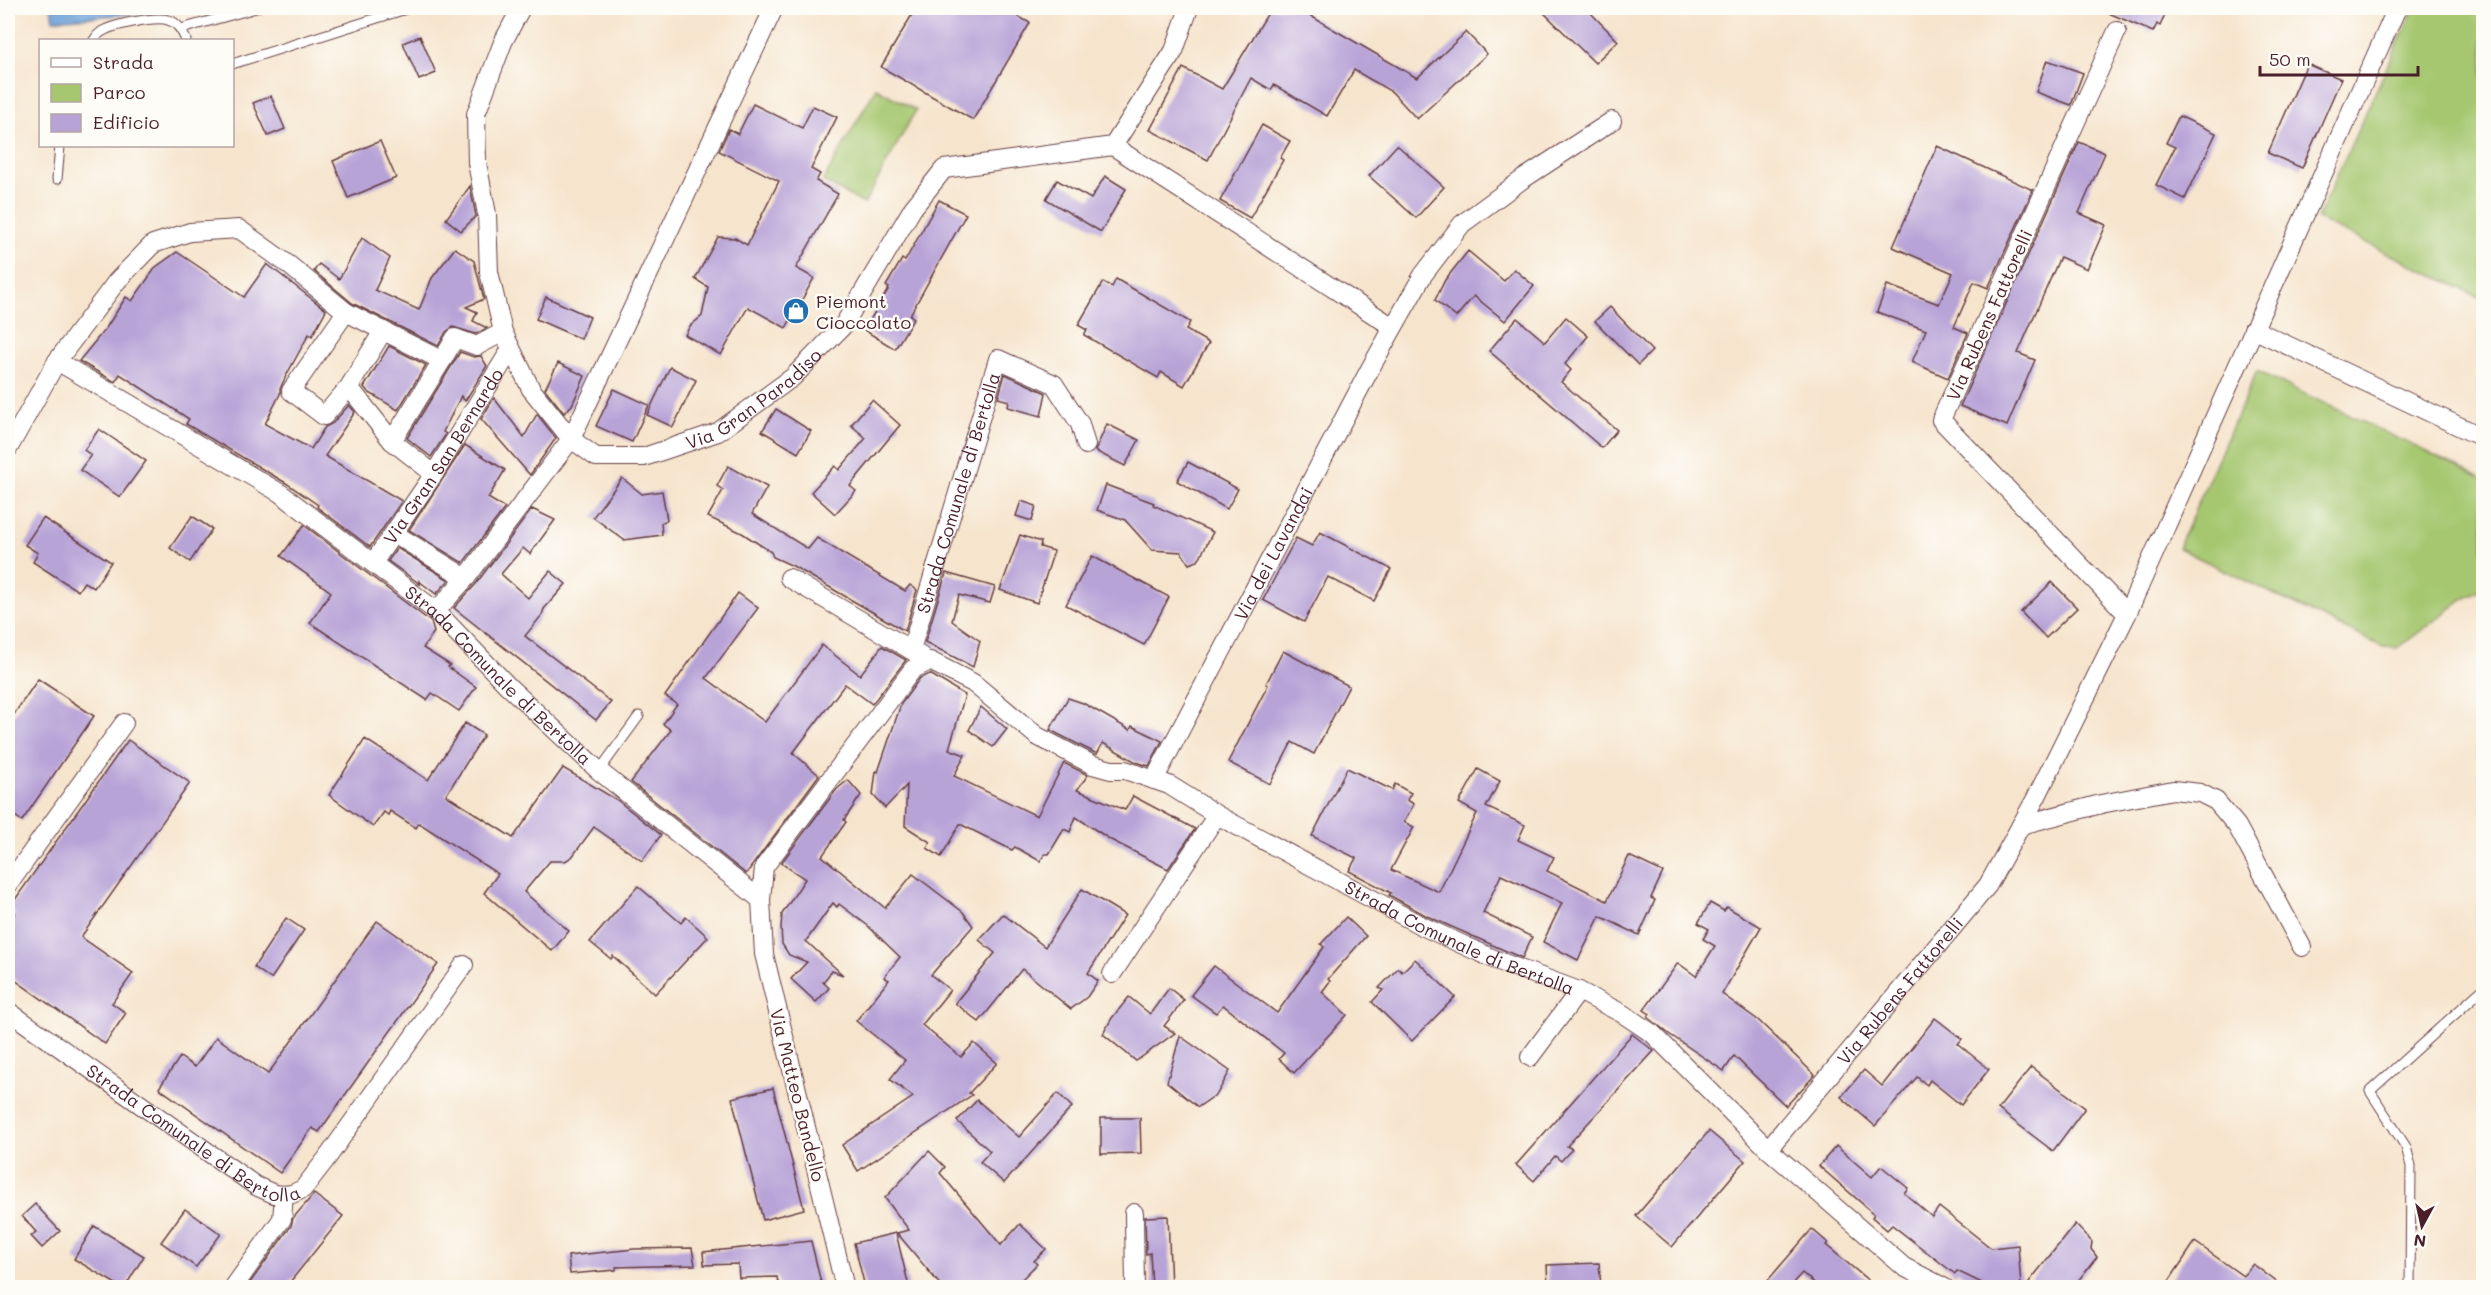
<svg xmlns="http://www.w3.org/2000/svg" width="2491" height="1295" font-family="Mali,sans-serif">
<rect width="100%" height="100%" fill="#fdfcf7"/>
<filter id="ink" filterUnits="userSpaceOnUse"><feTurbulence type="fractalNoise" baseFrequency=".0167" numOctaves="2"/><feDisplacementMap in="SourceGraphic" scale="12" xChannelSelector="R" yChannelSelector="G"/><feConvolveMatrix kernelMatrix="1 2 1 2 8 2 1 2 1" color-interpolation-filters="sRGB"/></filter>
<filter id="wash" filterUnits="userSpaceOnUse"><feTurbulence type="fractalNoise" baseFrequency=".008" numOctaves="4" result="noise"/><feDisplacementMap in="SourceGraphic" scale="24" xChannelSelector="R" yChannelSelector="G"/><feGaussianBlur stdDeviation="1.35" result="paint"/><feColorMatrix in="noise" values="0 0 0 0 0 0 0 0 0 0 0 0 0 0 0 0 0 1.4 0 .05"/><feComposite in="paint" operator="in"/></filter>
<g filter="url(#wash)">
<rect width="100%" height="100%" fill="#f6e4cc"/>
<g fill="#a6c76f" stroke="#78734d" stroke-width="1.5">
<polygon points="2414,8 2483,8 2483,299 2317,219"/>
<polygon points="876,88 916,110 864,204 823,181"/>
<polygon points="2257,371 2483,479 2483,590 2463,599 2398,648 2383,647 2178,548"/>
</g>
<polygon fill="#6ca0d8" stroke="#5b6082" stroke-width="1.5" points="51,8 215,8 53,20"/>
<g id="blocks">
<g fill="#b8a3d7">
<polygon points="916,8 1003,8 1030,23 973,120 881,67"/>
<polygon points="1271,8 1297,8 1417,78 1466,32 1487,54 1417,119 1392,92 1354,70 1327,116 1274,85 1271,90 1251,78 1208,160 1150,130 1183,68 1222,89"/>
<polygon points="1539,8 1586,8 1618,41 1595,63"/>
<polygon points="2097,8 2168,8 2160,26 2157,24 2153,32"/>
<polygon points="420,36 436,73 419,80 403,43"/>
<polygon points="2047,60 2083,73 2071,105 2036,92"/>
<polygon points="2307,64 2341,79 2302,168 2268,153"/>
<polygon points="271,96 285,129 268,136 253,103"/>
<polygon points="753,104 802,128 813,106 837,117 811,169 820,174 816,181 838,194 796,268 814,278 786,328 748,307 721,355 685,335 690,326 702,316 708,287 695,279 718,237 735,238 747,245 779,181 719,151 729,129 738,134"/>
<polygon points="2179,116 2216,133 2185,199 2156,185 2175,147 2166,143"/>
<polygon points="1262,125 1290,141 1280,158 1283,160 1250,218 1220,201"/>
<polygon points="380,141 396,178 348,198 333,161"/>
<polygon points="2079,142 2105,153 2079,213 2106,225 2087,269 2060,257 2018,353 2035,360 2007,426 1960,406"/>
<polygon points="1397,145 1444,187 1416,218 1369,176"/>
<polygon points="1937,146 2033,190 1988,288 1974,282 1954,327 1968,333 1948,378 1912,362 1926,330 1877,312 1887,285 1939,304 1953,273 1893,247"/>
<polygon points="1105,176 1126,189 1101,232 1046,199 1057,180 1091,199"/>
<polygon points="470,186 476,216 461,231 446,219"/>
<polygon points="939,200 966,214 910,315 914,318 895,349 864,330 889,288 886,286 902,259 905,261"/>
<polygon points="362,238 390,258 375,290 419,310 432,278 455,248 474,261 484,299 466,307 477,312 473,321 487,328 476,334 453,327 446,332 438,346 352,303 314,271 319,264 339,279"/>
<polygon points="1468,251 1504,281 1514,269 1534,286 1505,321 1474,296 1456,317 1435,300 1445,280"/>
<polygon points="177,252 244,297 267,264 326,310 312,336 309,334 286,376 280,389 280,394 265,424 311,449 325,427 333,423 349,405 355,412 325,456 402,501 370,547 317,507 318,505 286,483 186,424 189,419 120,374 115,382 79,361 106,328 126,297 132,301 156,267"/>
<polygon points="1116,279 1190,322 1186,330 1209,343 1184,386 1161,372 1158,378 1084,335 1087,330 1078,325 1103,282 1112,287"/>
<polygon points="546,297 590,317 581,339 536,319"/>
<polygon points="1610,307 1652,351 1638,365 1595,321"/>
<polygon points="1566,317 1588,336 1565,364 1571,370 1561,382 1617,430 1602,448 1489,351 1517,318 1545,342"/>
<polygon points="389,346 426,365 398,410 368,392 364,387"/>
<polygon points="460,352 474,357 481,356 487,366 465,401 461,396 443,432 446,434 431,457 407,438"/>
<polygon points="558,363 585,376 572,405 564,413 545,389"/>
<polygon points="670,367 696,380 673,427 647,415"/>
<polygon points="1005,374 1046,393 1041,416 1008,407 1009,401 998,398"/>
<polygon points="614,389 649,405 632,442 596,426"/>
<polygon points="494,398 524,437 537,414 556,438 530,475 481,419"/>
<polygon points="872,400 900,425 853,482 850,486 856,491 835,514 811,492 835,466 839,470 866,438 851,425"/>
<polygon points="776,409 811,431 798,453 762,431"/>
<polygon points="1107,424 1139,440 1125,466 1095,451"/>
<polygon points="99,429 146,461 120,497 80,470 91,455 84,450"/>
<polygon points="465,445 505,470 488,498 505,508 463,563 409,530"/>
<polygon points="1188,462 1238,489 1227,509 1177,481"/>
<polygon points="728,466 767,487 752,514 808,549 817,538 905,591 910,585 917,590 905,631 793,566 773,557 771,552 742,533 708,517 723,490 717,486"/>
<polygon points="622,478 642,494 662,491 667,520 661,523 662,535 624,540 593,517"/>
<polygon points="1106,485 1154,503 1153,505 1213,532 1198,561 1189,564 1181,552 1152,550 1125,520 1097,510"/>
<polygon points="1021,501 1036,506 1032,521 1016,516"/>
<polygon points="532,509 555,520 530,554 523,548 501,574 528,598 550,571 566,584 544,609 542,615 525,636 611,702 596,720 454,608 475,585"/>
<polygon points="192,516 212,529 190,562 170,548"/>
<polygon points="43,518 111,562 94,588 84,582 78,591 33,562 38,553 25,545"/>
<polygon points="304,525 431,622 434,632 423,648 450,665 448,667 476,687 459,711 432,693 427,700 310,623 331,592 281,556"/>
<polygon points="1320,532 1391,569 1374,601 1328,577 1304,622 1263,600 1296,538 1312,546"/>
<polygon points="1020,535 1041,542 1040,547 1054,551 1037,603 1000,590"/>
<polygon points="397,548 449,580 436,594 419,581 420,584 388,561"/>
<polygon points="1092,556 1169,597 1144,645 1066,605"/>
<polygon points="946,573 995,587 990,603 959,595 952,621 980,641 973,667 925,642"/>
<polygon points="2052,582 2077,608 2046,638 2021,612"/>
<polygon points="738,593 758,608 706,678 765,722 822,645 860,675 882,646 906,660 872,704 845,684 793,753 819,775 746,874 631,782 671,730 663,724 677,704 665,696"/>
<polygon points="1283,651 1349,686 1314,754 1292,742 1270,784 1228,762 1268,685 1266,684"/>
<polygon points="930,674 965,695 949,749 965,755 954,776 1037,816 1064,763 1088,775 1077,790 1125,810 1133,796 1195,829 1168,869 1111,840 1076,817 1070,832 1064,829 1049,854 1045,854 1040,861 1015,847 1012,850 960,824 941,857 927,848 930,842 905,826 907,785 885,808 873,795 876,771 878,772 901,704 920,678"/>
<polygon points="38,679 94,716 22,821 8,811 8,723"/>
<polygon points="1068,698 1083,703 1130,730 1132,726 1162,741 1149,766 1136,762 1103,743 1097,754 1050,730"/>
<polygon points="981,707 1007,729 993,747 969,730"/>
<polygon points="465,723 484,735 446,795 513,838 563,768 617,800 661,835 642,861 594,827 572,857 565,861 550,861 524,892 569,931 552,951 484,893 498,874 419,823 416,828 390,811 388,815 384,812 373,827 329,795 365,739 428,780"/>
<polygon points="128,740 190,783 81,937 133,973 112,1003 126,1013 105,1044 8,975 8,923 15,913 9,908"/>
<polygon points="1347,768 1392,790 1395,784 1411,793 1407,800 1414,804 1404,822 1414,827 1391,870 1439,892 1477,813 1459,803 1478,769 1500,781 1486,807 1525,825 1518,840 1554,857 1547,871 1607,901 1629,856 1663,872 1651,898 1655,900 1639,935 1600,916 1578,960 1543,942 1562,903 1501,875 1483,913 1532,937 1522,958 1427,916 1389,895 1391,893 1349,871 1356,858 1312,836"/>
<polygon points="848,780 861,795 844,820 846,822 822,856 885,908 913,874 963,912 973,926 931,975 950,990 922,1025 961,1057 974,1043 997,1063 969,1093 972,1095 858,1171 842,1145 913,1097 890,1079 905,1060 856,1021 889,980 884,977 900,957 867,925 839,904 837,907 833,903 806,941 843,975 832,971 823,982 829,988 816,1002 791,979 807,962 789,955 782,944 781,927 782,914 805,879 781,863 837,789"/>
<polygon points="638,886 681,923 686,917 708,937 655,994 613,956 611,959 590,942"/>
<polygon points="1082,889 1125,915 1088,973 1098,981 1087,997 1071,1009 1022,969 979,1022 955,1003 995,953 979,940 1003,914 1045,947"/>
<polygon points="1710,903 1724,911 1727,907 1761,927 1722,994 1758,1020 1815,1075 1786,1106 1734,1056 1724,1071 1669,1034 1648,1017 1650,1014 1644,1010 1678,963 1696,976 1715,946 1703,939 1709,929 1698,923"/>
<polygon points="1346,917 1366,936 1328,979 1330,981 1322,992 1347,1015 1294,1073 1279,1059 1284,1053 1223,1005 1216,1013 1191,995 1214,966 1277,1013 1324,947 1321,944"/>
<polygon points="286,918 304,930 271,979 254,967"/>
<polygon points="377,921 438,964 319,1132 312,1128 280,1173 159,1088 180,1057 195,1067 216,1037 268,1074"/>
<polygon points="1415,959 1455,997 1412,1041 1372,1002 1383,990 1379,988 1398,968 1402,972"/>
<polygon points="1169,988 1184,1000 1164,1026 1175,1033 1136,1061 1103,1034 1112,1018 1129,997 1150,1014"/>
<polygon points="1935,1018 1962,1039 1958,1044 1989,1069 1961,1105 1930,1080 1927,1085 1917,1077 1875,1126 1841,1097 1864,1070 1882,1086"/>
<polygon points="1632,1034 1654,1051 1567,1146 1572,1149 1561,1161 1555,1156 1534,1181 1516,1165"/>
<polygon points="1180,1036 1230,1071 1217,1094 1198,1107 1167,1082"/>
<polygon points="2031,1067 2085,1108 2053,1151 1998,1109"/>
<polygon points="773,1088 804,1209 763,1220 732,1098"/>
<polygon points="1058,1093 1072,1107 1004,1183 980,1162 990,1151 957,1121 977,1100 1019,1137"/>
<polygon points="1101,1118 1140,1118 1141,1153 1101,1154"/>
<polygon points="1709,1131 1745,1161 1672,1247 1636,1216"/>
<polygon points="1836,1146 1872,1177 1881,1166 1908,1188 1904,1193 1932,1217 1939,1207 1991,1248 2018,1245 2021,1287 1990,1287 1957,1271 1955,1274 1892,1225 1887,1230 1872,1217 1874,1214 1819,1166"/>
<polygon points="929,1151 945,1167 940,1173 1001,1245 1020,1224 1046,1249 1034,1261 1037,1264 1014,1287 942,1287 897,1233 909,1230 885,1198"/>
<polygon points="314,1194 343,1216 286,1287 247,1287 291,1226 293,1218"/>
<polygon points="35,1204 60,1231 42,1248 31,1236 36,1232 22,1216"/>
<polygon points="185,1209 221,1234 196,1267 161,1242"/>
<polygon points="1168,1216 1171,1287 1152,1287 1150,1253 1146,1254 1145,1217"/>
<polygon points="2075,1224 2092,1242 2091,1249 2097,1257 2073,1287 2025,1287"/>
<polygon points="94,1226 144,1256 125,1287 121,1287 74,1259"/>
<polygon points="1812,1229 1828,1243 1826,1245 1876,1287 1819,1287 1802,1273 1789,1287 1762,1287"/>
<polygon points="896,1233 909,1287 865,1287 854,1243"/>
<polygon points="811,1241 822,1287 779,1287 777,1277 739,1278 738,1264 704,1265 703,1252"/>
<polygon points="2195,1242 2243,1276 2253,1264 2283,1287 2165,1287"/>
<polygon points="692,1248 695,1265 616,1267 616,1270 570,1274 568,1256 634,1249"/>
<polygon points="1599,1263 1601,1287 1548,1287 1547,1265"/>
</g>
</g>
</g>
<g filter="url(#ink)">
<use href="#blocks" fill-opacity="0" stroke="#643d43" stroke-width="1.5"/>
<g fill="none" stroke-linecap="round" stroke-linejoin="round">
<defs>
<g id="service">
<polyline points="181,29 256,8"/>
<path d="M94,40c2,-2 3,-5 6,-7 9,-8 56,-17 68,-13 10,2 15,13 18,20"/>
<polyline points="232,64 409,8"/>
<polyline points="57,179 60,146"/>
<polyline points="599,771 639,716"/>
<polyline points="2410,1288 2411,1166 2406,1147 2370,1091 2484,988"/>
</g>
<g id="minor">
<path id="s1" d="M521,8l-18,34 -27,72 1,49 10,51 2,58 14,60 28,57 40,50 25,18h48l74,-25 75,-55 50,-51 70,-118 31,-39 169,-23 61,-95 15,-43"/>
<polyline points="2117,31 1941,420 2127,614"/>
<polyline points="1113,146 1393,327"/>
<polyline points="346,312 291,391 324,416 349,387 383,331"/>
<polyline points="2253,329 2484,438"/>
<path id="s2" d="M57,361l223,132 156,118 72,75 91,85 162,129"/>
<polyline points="349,387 392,441 434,474"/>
<polyline points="392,441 443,359"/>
<polyline points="8,449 57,361 117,281 153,244 190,232 239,229 289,265 346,312 437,358 443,359 455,338 477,346 503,332"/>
<polyline points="395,534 466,578"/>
<path id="s3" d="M373,563l61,-89 77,-125"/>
<polyline points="789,578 921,656"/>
<polyline points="436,611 466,578 571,439 774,8"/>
<path id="s4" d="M911,650l87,-291 56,25 26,40 6,21"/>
<path id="s5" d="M1154,780l217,-413 52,-92 39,-51 61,-45 89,-58"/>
<polyline points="2021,825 2101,804 2173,790 2200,793 2216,801 2237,826 2302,947"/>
<polyline points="8,885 124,723"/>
<polyline points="1112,974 1217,815"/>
<path id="s6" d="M8,1011l248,175 18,8 10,1 8,-1 11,-5 24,-31 137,-193"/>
<polyline points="1530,1057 1579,991"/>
<path id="s7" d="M1768,1149l220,-264 48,-87 91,-184 270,-606"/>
<polyline points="1134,1213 1135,1288"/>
<polyline points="233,1288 282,1219 284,1195"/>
<path id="s8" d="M845,1288l-81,-334 -3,-54 3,-33 149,-198 17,-8 43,22 64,53 56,29 18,5h14l44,15 48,30 205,111 74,34 83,31 44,23 30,20 115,115 136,118 41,21"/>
</g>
</defs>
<use href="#service" stroke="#643d43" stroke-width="11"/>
<use href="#minor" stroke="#643d43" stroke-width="20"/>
<use href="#service" stroke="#fff" stroke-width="9"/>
<use href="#minor" stroke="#fff" stroke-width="18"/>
</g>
</g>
<defs>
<symbol id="shop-disc" viewBox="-11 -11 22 22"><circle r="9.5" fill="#1f6fb2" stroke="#fdfcf7"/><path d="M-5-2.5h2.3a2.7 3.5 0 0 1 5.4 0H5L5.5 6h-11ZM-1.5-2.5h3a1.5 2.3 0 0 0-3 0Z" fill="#fff"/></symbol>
</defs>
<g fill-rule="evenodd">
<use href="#shop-disc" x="781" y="296" width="30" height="30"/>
</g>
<g text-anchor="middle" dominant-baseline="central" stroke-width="5" stroke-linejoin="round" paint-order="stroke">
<g font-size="18" fill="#4a1f2b" stroke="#fdfcf7" text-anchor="start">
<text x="816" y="301">Piemont<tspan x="816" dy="21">Cioccolato</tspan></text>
</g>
<g font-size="18" fill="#4a1f2b" stroke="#fdfcf7">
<text transform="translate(1989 315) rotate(-66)">Via Rubens Fattorelli</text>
<text stroke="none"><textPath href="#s1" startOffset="668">Via Gran Paradiso</textPath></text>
<text stroke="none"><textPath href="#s3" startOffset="128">Via Gran San Bernardo</textPath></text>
<text stroke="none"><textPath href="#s4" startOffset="164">Strada Comunale di Bertolla</textPath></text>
<text stroke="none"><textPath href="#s5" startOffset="256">Via dei Lavandai</textPath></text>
<text stroke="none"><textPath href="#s2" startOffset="544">Strada Comunale di Bertolla</textPath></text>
<text stroke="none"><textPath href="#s8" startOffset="1300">Strada Comunale di Bertolla</textPath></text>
<text stroke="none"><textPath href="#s7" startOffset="206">Via Rubens Fattorelli</textPath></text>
<text transform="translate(798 1095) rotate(76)">Via Matteo Bandello</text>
<text stroke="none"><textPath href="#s6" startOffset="224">Strada Comunale di Bertolla</textPath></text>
</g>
</g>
<rect width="2491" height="1295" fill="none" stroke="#fdfcf7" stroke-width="30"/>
<rect x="39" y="39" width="195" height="108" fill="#fdfcf7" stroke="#b5a4a5" stroke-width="1.5"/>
<rect x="51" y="58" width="30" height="9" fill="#ffffff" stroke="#b5a4a5" stroke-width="1.5"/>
<text x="93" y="69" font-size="18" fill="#4a1f2b">Strada</text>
<rect x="51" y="84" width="30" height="18" fill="#a6c76f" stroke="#b5a4a5" stroke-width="1.5"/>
<text x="93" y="99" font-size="18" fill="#4a1f2b">Parco</text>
<rect x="51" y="114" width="30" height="18" fill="#b8a3d7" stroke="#b5a4a5" stroke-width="1.5"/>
<text x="93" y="129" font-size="18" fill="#4a1f2b">Edificio</text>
<g transform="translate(2422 1226) rotate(188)" stroke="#fdfcf7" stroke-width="4.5" paint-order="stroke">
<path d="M0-4.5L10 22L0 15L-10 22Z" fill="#4a1f2b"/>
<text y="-9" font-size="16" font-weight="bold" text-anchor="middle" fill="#4a1f2b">N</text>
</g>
<path d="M2260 66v9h158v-9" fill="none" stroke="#4a1f2b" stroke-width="3"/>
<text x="2269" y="66" font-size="18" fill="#4a1f2b" stroke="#fdfcf7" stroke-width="4.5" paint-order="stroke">50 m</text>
</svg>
